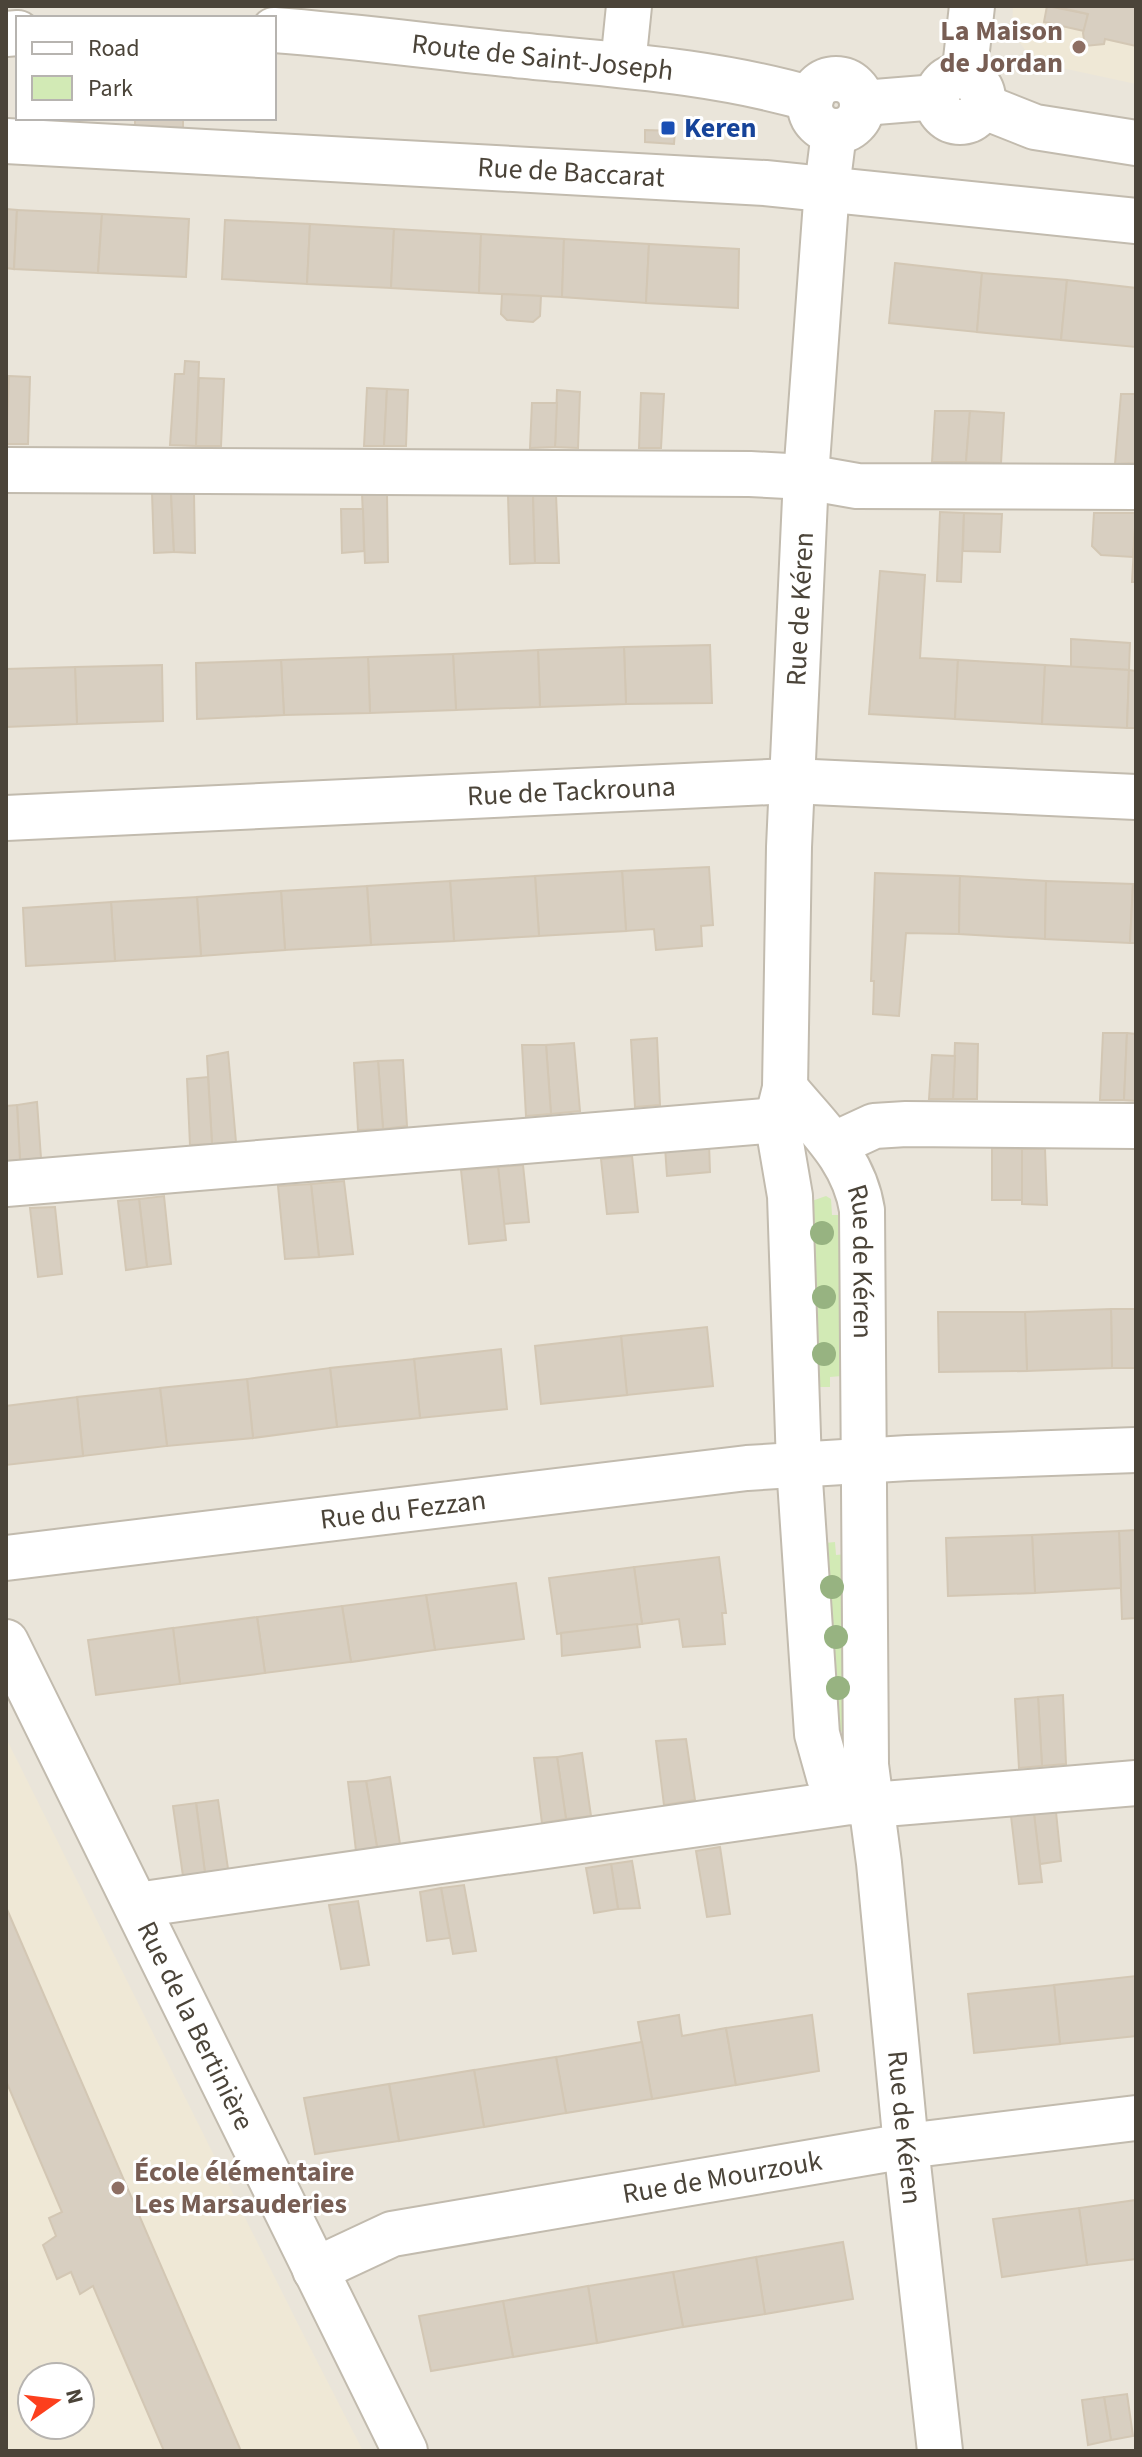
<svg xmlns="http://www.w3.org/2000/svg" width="1142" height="2457" font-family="'Source Sans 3',sans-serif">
<rect width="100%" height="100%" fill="#f6f3ec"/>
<path fill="#eae5da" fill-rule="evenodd" d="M6,6h1130v2445h-1130zM18,18h256v100h-256zM32,2377h48v48h-48z"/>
<g fill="#efe8d6" fill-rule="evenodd">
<polygon points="1013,6 1136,6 1136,84 1034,62 1012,32"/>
<path d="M6,1738l292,586 65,127h-357zM32,2377h48v48h-48z"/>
</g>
<g fill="#d2eab5">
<polygon points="826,1196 831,1199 832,1215 842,1215 842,1376 830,1377 830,1387 820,1387 818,1377 807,1377 809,1202"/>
<polygon points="835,1542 836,1555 846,1554 846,1731 837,1732 825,1543"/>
</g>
<g fill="#d8cfc1" stroke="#d3c7b4" stroke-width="2">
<polygon points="1047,6 1088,14 1084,31 1044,22"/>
<polygon points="1053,6 1136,6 1136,46 1105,39 1104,44 1085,46 1083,33 1088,14"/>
<polygon points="135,118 183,118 183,134 135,132"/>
<polygon points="645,130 675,131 674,144 645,142"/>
<polygon points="6,209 17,210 14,269 6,268"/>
<polygon points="17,210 102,214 98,273 14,269"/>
<polygon points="102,214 189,219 186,277 98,273"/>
<polygon points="225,220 310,224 307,284 222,279"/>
<polygon points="310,224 394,229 391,288 307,284"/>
<polygon points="394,229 481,234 479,293 391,288"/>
<polygon points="481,234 564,239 562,297 479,293"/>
<polygon points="564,239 649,244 646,303 562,297"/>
<polygon points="649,244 739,249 738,308 646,303"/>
<polygon points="895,263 982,273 977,332 889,323"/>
<polygon points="982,273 1067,280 1061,340 977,332"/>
<polygon points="1067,280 1136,288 1136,347 1061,340"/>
<polygon points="502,294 541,296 540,316 533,322 507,320 501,314"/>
<polygon points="185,361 199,362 196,446 170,445 175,374 184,374"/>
<polygon points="9,376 30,377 28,444 6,444"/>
<polygon points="199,378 224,379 221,446 196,446"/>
<polygon points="367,388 387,389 384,446 364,446"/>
<polygon points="387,389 408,390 406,446 384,446"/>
<polygon points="557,390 580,392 578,448 555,447"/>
<polygon points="641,393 664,394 661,448 639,448"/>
<polygon points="1121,394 1136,394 1136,463 1115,464"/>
<polygon points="532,403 557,403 555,447 530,448"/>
<polygon points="935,411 970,411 966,462 932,462"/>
<polygon points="970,411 1004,413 1001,463 966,462"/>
<polygon points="152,492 171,493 174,552 154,553"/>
<polygon points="171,493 194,494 195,553 174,552"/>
<polygon points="362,493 387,494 388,562 365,563"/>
<polygon points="533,494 535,563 510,564 508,495"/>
<polygon points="533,494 556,495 559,563 535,563"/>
<polygon points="341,509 363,509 364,551 342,553"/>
<polygon points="940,512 964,513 961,582 937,581"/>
<polygon points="964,513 1002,514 1000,552 963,551"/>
<polygon points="1094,513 1136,513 1133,557 1101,555 1092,546"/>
<polygon points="1136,513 1136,582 1132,582"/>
<polygon points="880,571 925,575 920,658 958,660 955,719 869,714"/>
<polygon points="1071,639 1130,643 1129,670 1071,667"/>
<polygon points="710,645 712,703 626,704 624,647"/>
<polygon points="624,647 626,704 540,707 538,650"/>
<polygon points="538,650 540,707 456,710 453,654"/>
<polygon points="453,654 456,710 370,713 368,657"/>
<polygon points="368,657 370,713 284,715 281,660"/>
<polygon points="281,660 284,715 197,719 196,663"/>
<polygon points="958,660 1045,665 1042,724 955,719"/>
<polygon points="162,665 163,721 77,724 75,667"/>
<polygon points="1045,665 1129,670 1127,728 1042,724"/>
<polygon points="75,667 77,724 6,727 6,669"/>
<polygon points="1129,670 1136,671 1136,728 1127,728"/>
<polygon points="709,867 713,925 701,926 702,946 656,950 654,929 626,931 622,871"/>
<polygon points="622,871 626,931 539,936 535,876"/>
<polygon points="875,873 960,876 959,934 906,933 899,1016 873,1014 874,981 871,981"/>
<polygon points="535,876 539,936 454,941 450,881"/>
<polygon points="960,876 1046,881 1045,939 959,934"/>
<polygon points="450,881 454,941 371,945 367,886"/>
<polygon points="1046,881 1133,884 1130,943 1045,939"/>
<polygon points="1133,884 1136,884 1136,943 1130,943"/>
<polygon points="367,886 371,945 285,950 281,891"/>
<polygon points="281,891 285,950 201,956 197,897"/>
<polygon points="197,897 201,956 115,961 111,902"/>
<polygon points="111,902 115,961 26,966 23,908"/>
<polygon points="1103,1033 1127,1033 1124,1100 1100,1100"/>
<polygon points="1127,1033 1136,1034 1136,1101 1124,1100"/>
<polygon points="657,1038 660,1105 635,1107 631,1040"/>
<polygon points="574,1043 580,1111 551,1114 546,1045"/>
<polygon points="955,1043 978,1044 977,1099 953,1099"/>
<polygon points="522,1045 546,1045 551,1114 526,1116"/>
<polygon points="228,1052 236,1142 212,1144 207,1056"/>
<polygon points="932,1055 955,1056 953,1099 929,1099"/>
<polygon points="403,1060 407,1126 383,1129 378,1061"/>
<polygon points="378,1061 383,1129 358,1130 354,1063"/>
<polygon points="208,1077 212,1144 190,1145 187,1079"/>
<polygon points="37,1102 41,1158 20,1160 17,1105"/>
<polygon points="17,1105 20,1160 6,1161 6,1106"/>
<polygon points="709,1144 710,1172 667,1176 665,1147"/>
<polygon points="992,1148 1022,1149 1023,1200 992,1200"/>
<polygon points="1022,1149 1045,1149 1047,1205 1022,1204"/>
<polygon points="632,1156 638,1212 607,1214 601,1159"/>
<polygon points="523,1165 529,1222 503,1224 498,1167"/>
<polygon points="498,1167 506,1240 469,1244 461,1170"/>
<polygon points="344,1181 353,1254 319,1257 311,1184"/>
<polygon points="311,1184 319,1257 285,1259 278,1186"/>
<polygon points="164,1196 171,1264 147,1267 139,1199"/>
<polygon points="139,1199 147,1267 126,1270 118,1201"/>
<polygon points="55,1207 62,1274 38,1277 30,1208"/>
<polygon points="1111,1309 1136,1309 1136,1368 1112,1368"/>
<polygon points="1111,1309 1112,1368 1027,1371 1025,1312"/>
<polygon points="938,1312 1025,1312 1027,1371 939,1372"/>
<polygon points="707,1327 713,1386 627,1395 621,1336"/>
<polygon points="621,1336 627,1395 541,1404 535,1346"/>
<polygon points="501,1349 507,1409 420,1418 414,1359"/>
<polygon points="414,1359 420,1418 337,1427 330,1368"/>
<polygon points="330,1368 337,1427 253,1438 247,1379"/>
<polygon points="247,1379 253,1438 167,1446 160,1388"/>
<polygon points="160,1388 167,1446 83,1456 77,1397"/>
<polygon points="77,1397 83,1456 6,1465 6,1406"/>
<polygon points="1136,1530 1136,1618 1122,1619 1119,1531"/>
<polygon points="1119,1531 1121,1588 1035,1593 1032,1535"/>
<polygon points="1032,1535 1035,1593 948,1596 946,1538"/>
<polygon points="719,1557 726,1613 722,1613 725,1644 683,1647 679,1619 642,1624 634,1567"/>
<polygon points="634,1567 642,1624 557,1634 549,1578"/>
<polygon points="516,1583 524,1639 435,1650 426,1595"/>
<polygon points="426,1595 435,1650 351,1662 342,1606"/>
<polygon points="342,1606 351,1662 265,1673 257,1617"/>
<polygon points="257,1617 265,1673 180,1684 173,1628"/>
<polygon points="637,1624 640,1647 562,1656 561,1633"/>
<polygon points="173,1628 180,1684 96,1695 88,1640"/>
<polygon points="1063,1695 1066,1764 1042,1766 1038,1697"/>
<polygon points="1038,1697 1042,1766 1019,1768 1015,1699"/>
<polygon points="686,1739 695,1800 664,1805 656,1741"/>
<polygon points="582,1753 591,1816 566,1819 557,1757"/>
<polygon points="557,1757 566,1819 542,1823 534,1758"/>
<polygon points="390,1777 400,1844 377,1847 366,1781"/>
<polygon points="366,1781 377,1847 356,1851 348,1782"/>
<polygon points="218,1800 228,1869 205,1873 196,1803"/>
<polygon points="196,1803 205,1873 183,1876 173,1806"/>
<polygon points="1056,1812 1061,1861 1040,1864 1034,1814"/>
<polygon points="1034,1814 1042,1882 1019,1884 1011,1816"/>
<polygon points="720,1847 730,1914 707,1917 696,1851"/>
<polygon points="632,1861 640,1908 618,1909 611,1864"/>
<polygon points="611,1864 618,1909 594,1913 586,1868"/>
<polygon points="464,1885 476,1951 453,1954 441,1888"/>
<polygon points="441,1888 450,1938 427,1941 420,1892"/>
<polygon points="358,1901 369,1965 341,1969 329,1905"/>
<polygon points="6,1907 241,2451 164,2451 93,2286 80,2294 71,2272 57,2279 43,2245 56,2236 49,2218 62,2212 6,2081"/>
<polygon points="1136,1976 1136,2036 1060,2044 1054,1985"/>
<polygon points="1054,1985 1060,2044 974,2053 968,1994"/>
<polygon points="679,2015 682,2036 726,2028 736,2085 652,2099 638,2022"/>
<polygon points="812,2015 819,2071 736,2085 726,2028"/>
<polygon points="642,2042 652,2099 566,2113 556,2057"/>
<polygon points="556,2057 566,2113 484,2127 474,2070"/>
<polygon points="474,2070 484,2127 399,2141 389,2084"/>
<polygon points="389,2084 399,2141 315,2154 304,2098"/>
<polygon points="1136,2200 1136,2259 1087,2265 1079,2208"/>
<polygon points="1079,2208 1087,2265 1002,2277 993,2219"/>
<polygon points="843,2242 853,2299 765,2314 756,2257"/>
<polygon points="756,2257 765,2314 683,2327 673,2272"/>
<polygon points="673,2272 683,2327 597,2343 588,2286"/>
<polygon points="588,2286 597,2343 513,2357 503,2301"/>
<polygon points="503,2301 513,2357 431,2371 419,2316"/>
<polygon points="1127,2394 1133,2436 1111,2440 1104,2397"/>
<polygon points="1104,2397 1111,2440 1088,2445 1082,2400"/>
</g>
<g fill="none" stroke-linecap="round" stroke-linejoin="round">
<defs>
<g id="minor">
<path id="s1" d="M274,30c81,6 161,17 242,25 99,10 199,16 295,44"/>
<polyline points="6,34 18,33"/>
<polyline points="623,65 629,6"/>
<circle cx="960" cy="99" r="23"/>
<polyline points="964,77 972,6"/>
<circle cx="836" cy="105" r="26"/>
<polyline points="863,103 937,97"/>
<polyline points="982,106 1035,127 1136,143"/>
<polyline points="834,132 827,188 806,477 789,847 785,1088 777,1120 790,1196 799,1465 817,1734 829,1777 839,1792 850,1802 872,1805 1136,1783"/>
<path id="s2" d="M6,141l759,42 371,38"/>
<polyline points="6,470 750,474 806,477 857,486 1136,487"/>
<path id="s3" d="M6,818l785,-37 345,16"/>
<path id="s4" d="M785,1088c31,38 69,70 77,122l4,555 13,98 27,283 34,305"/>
<polyline points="835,1144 874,1126 906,1124 1136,1126"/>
<polyline points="6,1184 777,1120"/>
<path id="s5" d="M6,1558l741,-90 161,-10 228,-8"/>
<path id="s6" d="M6,1642l399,809"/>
<polyline points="137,1905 850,1802"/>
<path id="s7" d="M315,2270l77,-36 514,-88 230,-28"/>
</g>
</defs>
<use href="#minor" stroke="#c2bbae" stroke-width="48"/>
<use href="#minor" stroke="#fff" stroke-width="44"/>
</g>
<g fill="#97b381">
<circle cx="822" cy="1233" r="12"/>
<circle cx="824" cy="1297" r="12"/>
<circle cx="824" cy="1354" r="12"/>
<circle cx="832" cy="1587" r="12"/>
<circle cx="836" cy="1637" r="12"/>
<circle cx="838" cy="1688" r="12"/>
</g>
<g fill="#8d6e63" stroke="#fff" stroke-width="3">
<circle cx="1079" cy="47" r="8"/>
<circle cx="118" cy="2188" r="8"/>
</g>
<rect fill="#1a4fb4" stroke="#fff" stroke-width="3" x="660" y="120" width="16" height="16" rx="4"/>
<g text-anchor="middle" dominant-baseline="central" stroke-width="6" stroke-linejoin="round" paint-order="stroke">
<g font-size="28" font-weight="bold" fill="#785e54" stroke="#fff" text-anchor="end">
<text x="1063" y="31">La Maison<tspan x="1063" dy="32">de Jordan</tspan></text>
<text x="134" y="2172" text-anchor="start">École élémentaire<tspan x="134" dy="32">Les Marsauderies</tspan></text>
</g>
<g font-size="28" fill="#4b4439" stroke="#fff">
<text stroke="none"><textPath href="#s1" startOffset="270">Route de Saint-Joseph</textPath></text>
<text stroke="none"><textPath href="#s2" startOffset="566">Rue de Baccarat</textPath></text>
<text transform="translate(800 609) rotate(-87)">Rue de Kéren</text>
<text stroke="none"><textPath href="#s3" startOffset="566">Rue de Tackrouna</textPath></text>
<text stroke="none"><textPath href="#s4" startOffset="198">Rue de Kéren</textPath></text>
<text stroke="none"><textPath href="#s5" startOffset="400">Rue du Fezzan</textPath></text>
<text stroke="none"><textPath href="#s6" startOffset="428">Rue de la Bertinière</textPath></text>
<text stroke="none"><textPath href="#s4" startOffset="1066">Rue de Kéren</textPath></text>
<text stroke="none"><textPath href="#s7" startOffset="420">Rue de Mourzouk</textPath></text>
</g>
<g font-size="28" font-weight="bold" fill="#164399" stroke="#fff" text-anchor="start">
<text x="684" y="128">Keren</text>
</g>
</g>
<rect width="1142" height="2457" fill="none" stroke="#4b4439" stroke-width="16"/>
<rect x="16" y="16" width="260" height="104" fill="#ffffff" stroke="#b7b4b0" stroke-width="2"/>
<rect x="32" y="42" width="40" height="12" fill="#ffffff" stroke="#b7b4b0" stroke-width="2"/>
<text x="88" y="56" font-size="24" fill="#4b4439">Road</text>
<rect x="32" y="76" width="40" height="24" fill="#d2eab5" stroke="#b7b4b0" stroke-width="2"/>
<text x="88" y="96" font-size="24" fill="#4b4439">Park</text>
<g transform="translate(56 2401) rotate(76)"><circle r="38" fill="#ffffff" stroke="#b7b4b0" stroke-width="2"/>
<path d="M0-6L14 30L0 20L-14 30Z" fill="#fc3f1d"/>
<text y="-12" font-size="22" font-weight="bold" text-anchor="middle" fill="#4b4439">N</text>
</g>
</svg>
